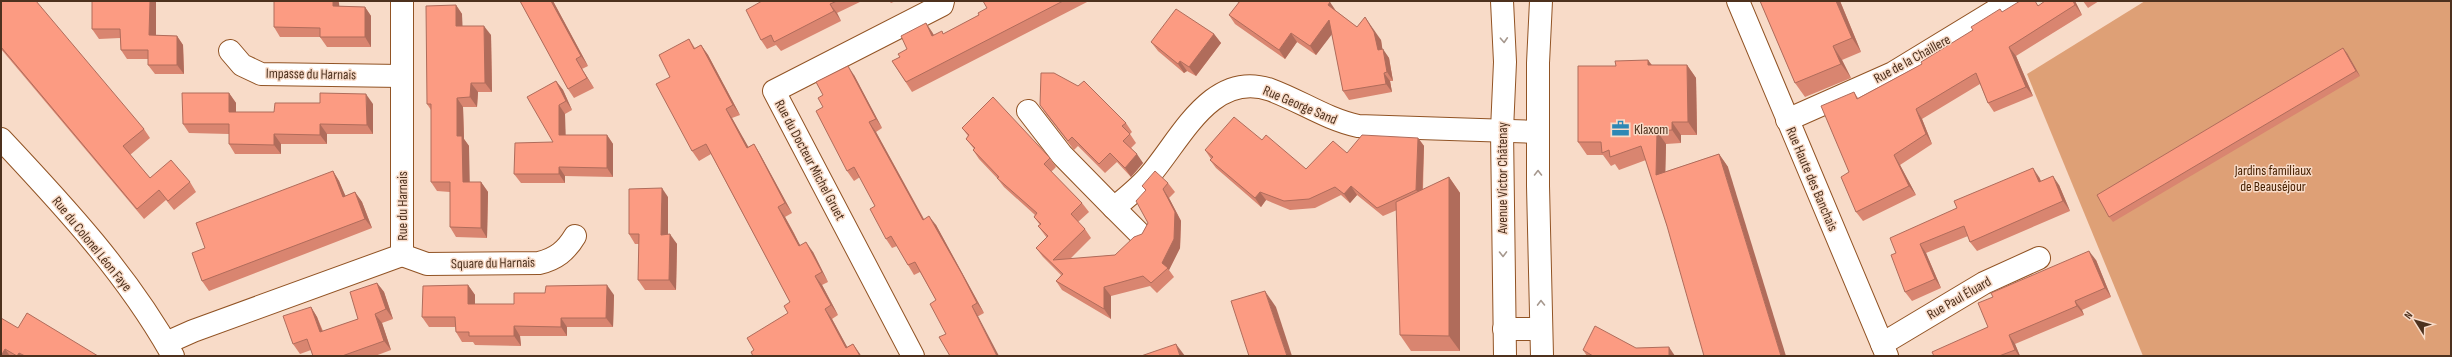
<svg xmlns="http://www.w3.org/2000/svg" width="2452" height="357" font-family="'Sofia Sans Condensed',sans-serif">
<rect width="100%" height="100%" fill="#f8dbc8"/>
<polygon fill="#dea076" points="2145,1 2451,1 2451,356 2143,356 2027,74"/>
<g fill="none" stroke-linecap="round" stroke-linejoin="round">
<defs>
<g id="minor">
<polyline points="1738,1 1887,356"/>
<polyline points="230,51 242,65 261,74 401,76"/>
<path d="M1028,111l34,44 52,53c12,-10 26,-21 36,-33 31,-36 62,-106 121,-85 30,11 55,29 87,36l180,6"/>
<polyline points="1787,120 1893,73 2011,1"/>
<polyline points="1114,208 1140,234"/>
<path d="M402,255l25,9 112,-1c17,-4 27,-12 36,-27"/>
<polyline points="166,343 193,331 402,255 402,1"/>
<polyline points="1882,344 1984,283 2039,258"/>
<polyline points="913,356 774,91 942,5 943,1"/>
</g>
<path id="tertiary" d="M1,139c63,67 127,136 172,217"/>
<g id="secondary">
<polyline points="1502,1 1505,62 1502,130 1505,356"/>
<polyline points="1541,1 1538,63 1538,186 1542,356"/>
<polyline points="1504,329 1541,329"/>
</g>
</defs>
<use href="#minor" stroke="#915324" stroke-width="24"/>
<use href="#tertiary" stroke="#915324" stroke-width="24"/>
<use href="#secondary" stroke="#915324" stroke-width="24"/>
<use href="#minor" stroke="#fff" stroke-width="22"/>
<use href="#tertiary" stroke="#fff" stroke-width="22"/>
<use href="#secondary" stroke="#fff" stroke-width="22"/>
</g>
<g fill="#d98570">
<polygon points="1,1 144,129 150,138 130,155 150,178 190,182 196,192 174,210 166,200 144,219 1,49"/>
<polygon points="92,1 155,1 156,2 156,35 177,36 183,45 184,74 155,74 148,65 148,59 127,59 121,50 120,38 99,39 92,29"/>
<polygon points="274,1 338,1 339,3 339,6 365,7 371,16 371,47 327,47 320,37 280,37 274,27"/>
<polygon points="520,1 553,1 588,66 582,69 594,88 574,98 568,89"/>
<polygon points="762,1 862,1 837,13 841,21 781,51 776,45 767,49 761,40"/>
<polygon points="889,1 896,1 891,3"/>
<polygon points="983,1 1089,1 912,92 892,61 900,57 907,49 926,23 934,35 944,34 979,15 987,8"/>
<polygon points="1236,1 1328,1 1336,11 1357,27 1381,40 1382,49 1389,58 1393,81 1390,81 1392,92 1349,100 1343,91 1332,33 1316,55 1297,42 1285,59 1235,24 1229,15 1239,3"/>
<polygon points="1760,1 1840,1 1861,52 1842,60 1851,78 1805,97 1795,83"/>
<polygon points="2075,1 2082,15 2016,56 2033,96 1994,112 1988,103 1980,84 1922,119 1932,144 1900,165 1916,195 1863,221 1856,212 1849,172 1854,92 1858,98 1922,64 1973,30 2038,5"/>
<polygon points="2083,1 2099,1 2088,8"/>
<polygon points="456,5 462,14 462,26 491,35 492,92 478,92 477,107 463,107 464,139 469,146 469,182 481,182 488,192 487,238 456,237 450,227 450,192 437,191 431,182 431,110 427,104"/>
<polygon points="1214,34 1221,43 1196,76 1187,71 1184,73 1158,51 1151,42"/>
<polygon points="689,39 695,48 701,45 708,55 740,115 732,118 748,147 754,144 760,154 792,213 785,217 794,233 800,246 813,252 828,282 822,285 838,315 832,319 847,347 853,344 861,356 753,356 754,350 788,313 790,302 711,154 699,161 692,151 670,77"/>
<polygon points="2347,53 2360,76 2113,222 2109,217"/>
<polygon points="1648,60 1652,65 1687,65 1696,78 1697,135 1681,135 1681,143 1666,144 1665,172 1719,154 1728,167 1667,226 1646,160 1619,170 1615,164 1611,166 1603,155 1587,155 1578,142 1616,66"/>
<polygon points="854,75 882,128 876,132 924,219 936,225 984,313 946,334 936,300 920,272 914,275 908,265 897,246 892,248 886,239 875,206 860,177 854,181 847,171 823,95"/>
<polygon points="556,81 563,90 572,110 565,114 565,135 607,135 613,144 613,177 565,176 565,183 521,183 514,174 553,142"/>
<polygon points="229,93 236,103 236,112 274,112 373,104 373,134 327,134 327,144 281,144 281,154 235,154 229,144 229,134 189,133 183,124"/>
<polygon points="1040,105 1126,123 1132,132 1130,134 1136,143 1131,148 1143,163 1131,177 1117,162 1105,173 1078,146 1074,150 1046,114"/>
<polygon points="962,128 1050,158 1056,167 1051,172 1082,203 1089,212 1078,222 1085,229 1091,238 1070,259 1115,255 1142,234 1148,223 1146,191 1142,186 1168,183 1175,192 1169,198 1181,221 1180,248 1169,270 1174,277 1157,293 1150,286 1111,296 1111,319 1062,290 1056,281 1061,275 1043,257 1036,248 1047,238 1038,226 1040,225 1034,217 1035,215 1004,187 997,178 979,159 973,150 974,149 966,139 968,136"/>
<polygon points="1418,138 1424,146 1423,190 1449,177 1460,193 1460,351 1411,351 1400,335 1397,210 1383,216 1357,195 1350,203 1341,195 1315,208 1290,210 1266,200 1261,207 1216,168 1210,160 1211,159 1205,150 1262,140 1306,169 1347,153"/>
<polygon points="333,171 339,181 345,196 355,192 362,202 372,228 209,291 202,281 205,248"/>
<polygon points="2039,177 2041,181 2059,185 2070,211 1977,251 1970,242 1968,236 1926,253 1941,288 1912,301 1905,292 1896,253"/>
<polygon points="668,197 668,234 677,244 676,290 645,290 638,280 639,244 635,244 629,234"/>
<polygon points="2096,260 2111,297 2082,310 2084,315 2015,344 2020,356 1934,356 1988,327"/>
<polygon points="377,283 384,292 393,319 382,323 391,350 375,356 313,356 311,350 300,354 293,344 311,307 317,317 323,331 358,319"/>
<polygon points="468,285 475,295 475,304 514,304 614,295 613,327 567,327 567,336 520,336 521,346 475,345 473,342 462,342 456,332 455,327 429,327 422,317"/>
<polygon points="18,328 98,356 1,356"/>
<polygon points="1636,348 1675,356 1587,356 1583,350"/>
</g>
<g fill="#b06c5b">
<polygon points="150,1 155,1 156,2 156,44 149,35"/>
<polygon points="333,1 338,1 339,3 340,15 333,6"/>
<polygon points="551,1 553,1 588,66 581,56"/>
<polygon points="1836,1 1840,1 1861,52 1852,38"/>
<polygon points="2073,1 2075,1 2082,15 2075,5"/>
<polygon points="1330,2 1336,11 1328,5"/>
<polygon points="830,4 837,13 841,21 834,11"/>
<polygon points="456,5 462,14 463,36 456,26"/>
<polygon points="365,7 371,16 371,47 365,37"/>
<polygon points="1365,17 1381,40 1384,59 1378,50"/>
<polygon points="1329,20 1336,29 1316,55 1310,46"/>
<polygon points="926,23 932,32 939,45 932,36"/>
<polygon points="484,26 491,35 492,92 485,83"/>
<polygon points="1291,33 1297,42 1285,59 1279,50"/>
<polygon points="1214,34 1221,43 1196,76 1189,67"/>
<polygon points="177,36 183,45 184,74 177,65"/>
<polygon points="701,45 708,55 740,115 733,105"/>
<polygon points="1833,46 1842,60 1851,78 1841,64"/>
<polygon points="2009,47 2016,56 2033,96 2026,87"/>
<polygon points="2343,48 2347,53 2360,76 2356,71"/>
<polygon points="1383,49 1389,58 1393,81 1387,72"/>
<polygon points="576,59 582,69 594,88 587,78"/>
<polygon points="1648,60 1657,73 1648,65"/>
<polygon points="1180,61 1187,71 1184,73 1178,64"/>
<polygon points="1687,65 1696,78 1697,135 1688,122"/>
<polygon points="848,66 854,75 882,128 876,119"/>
<polygon points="1384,73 1390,81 1392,92 1386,84"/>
<polygon points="556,81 563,90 572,110 566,101"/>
<polygon points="471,83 478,92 477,107 470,97"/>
<polygon points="229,93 236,103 236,121 229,112"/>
<polygon points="366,94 373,104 373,134 367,125"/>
<polygon points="457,98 463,107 464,139 469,146 470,192 463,182 457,136"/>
<polygon points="559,105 565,114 566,144 559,135"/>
<polygon points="726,109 732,118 754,157 747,148"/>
<polygon points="1916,109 1922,119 1932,144 1926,134"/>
<polygon points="869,122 876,132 929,229 923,220"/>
<polygon points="1672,122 1681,135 1681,143 1672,130"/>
<polygon points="320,124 327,134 327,144 320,135"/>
<polygon points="1657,131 1666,144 1665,188 1656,175"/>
<polygon points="274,134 281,144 281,154 274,145"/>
<polygon points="607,135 613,144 613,177 607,168"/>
<polygon points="1418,138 1424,146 1422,198 1416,190"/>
<polygon points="754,144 760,154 792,213 785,203"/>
<polygon points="1137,154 1143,163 1131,177 1125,168"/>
<polygon points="1719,154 1728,167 1786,356 1781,356"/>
<polygon points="1894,155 1900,165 1916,195 1909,186"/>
<polygon points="559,167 565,176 565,183 559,174"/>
<polygon points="2033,168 2039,177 2045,191 2039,182"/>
<polygon points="333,171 339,181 350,206 343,197"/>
<polygon points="2053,176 2059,185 2070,211 2063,201"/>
<polygon points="1449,177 1460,193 1460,351 1449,336"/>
<polygon points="481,182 488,192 487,238 481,228"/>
<polygon points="1351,186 1357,195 1350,203 1344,194"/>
<polygon points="662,188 668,197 668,244 661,235"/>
<polygon points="1163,189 1169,198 1181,221 1180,248 1169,270 1162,263"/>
<polygon points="355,192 362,202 372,228 365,219"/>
<polygon points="1260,192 1266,200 1261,207 1255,198"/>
<polygon points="778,207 785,217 806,256 799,246"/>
<polygon points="929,216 936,225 984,313 977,303"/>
<polygon points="670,234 677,244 676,290 669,280"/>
<polygon points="806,242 813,252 828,282 822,272"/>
<polygon points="1920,244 1926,253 1941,288 1935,279"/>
<polygon points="2089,251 2096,260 2111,297 2105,288"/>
<polygon points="815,276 822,285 838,315 831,305"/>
<polygon points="377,283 384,292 393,319 386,309"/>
<polygon points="468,285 475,295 475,313 468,304"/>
<polygon points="607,285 614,295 613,327 606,318"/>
<polygon points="1104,287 1111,296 1111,319 1104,309"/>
<polygon points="1265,291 1276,307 1292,356 1287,356"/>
<polygon points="2075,301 2082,310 2084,315 2077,306"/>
<polygon points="972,306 978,316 999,356 997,356"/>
<polygon points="311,307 317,317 326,342 320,332"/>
<polygon points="825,309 832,319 852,356 846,348"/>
<polygon points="375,314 382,323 391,350 384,341"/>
<polygon points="561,318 567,327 567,336 561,327"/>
<polygon points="514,326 520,336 521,346 514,336"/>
<polygon points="2009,335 2015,344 2020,356 2019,356 2015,350"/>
<polygon points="853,344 860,354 861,356 860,356"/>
<polygon points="1176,344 1185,356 1180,356"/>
<polygon points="1669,347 1675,356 1669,356"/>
<polygon points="5,349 10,356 1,356"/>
<polygon points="19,353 22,356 17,356"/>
</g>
<g fill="#fc9b82" stroke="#b06c5b">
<polygon points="1,1 36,1 144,129 123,146 150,178 171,160 190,182 168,201 159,190 137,209 1,47"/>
<polygon points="92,1 150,1 149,35 177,36 177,65 148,65 148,50 121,50 120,29 92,29"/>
<polygon points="274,1 333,1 333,6 365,7 365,37 320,37 320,28 274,27"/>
<polygon points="520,1 551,1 581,56 576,59 587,78 568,89"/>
<polygon points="762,1 837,1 830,4 834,11 774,42 771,35 761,40 746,10"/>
<polygon points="983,1 1063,1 906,82 892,61 900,57 898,54 907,49 901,36 926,23 932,36 942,31 943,34 979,15 978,13 987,8"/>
<polygon points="1240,1 1328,1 1330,2 1328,5 1357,27 1365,17 1374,32 1378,50 1383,49 1387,72 1384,73 1386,84 1343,91 1329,20 1310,46 1291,33 1279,50 1229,15"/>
<polygon points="1760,1 1836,1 1852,38 1833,46 1841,64 1795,83"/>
<polygon points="2020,1 2035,1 2038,6 2045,1 2073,1 2075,5 2009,47 2026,87 1988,103 1976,73 1916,109 1926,134 1894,155 1909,186 1856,212 1841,177 1849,172 1821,106 1854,92 1857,99 1922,64 1921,62 1973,30 1971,27 2000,9 2002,12"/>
<polygon points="456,5 456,26 484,26 485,83 471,83 470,97 457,98 457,136 462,136 463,182 481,182 481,228 450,227 450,182 431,182 431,104 427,104 426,6"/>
<polygon points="1176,9 1214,34 1189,67 1180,61 1178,64 1151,42"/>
<polygon points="689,39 694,49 701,45 733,105 726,109 747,148 754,144 785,203 778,207 787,224 799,246 806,242 822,272 815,276 831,305 825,309 846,348 853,344 860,356 753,356 751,352 754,350 747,338 788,313 784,306 790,302 706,144 692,151 656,84 670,77 659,55"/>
<polygon points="2343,48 2356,71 2109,217 2097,195"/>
<polygon points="1648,60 1648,65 1687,65 1688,122 1672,122 1672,130 1657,131 1656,175 1719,154 1781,356 1704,356 1667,226 1641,146 1610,157 1609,150 1602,153 1601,142 1578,142 1578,66 1616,66 1615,61"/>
<polygon points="848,66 876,119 869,122 923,220 929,216 962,274 977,303 972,306 997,356 950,356 939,337 946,334 930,304 936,300 915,262 908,265 891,236 886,239 870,209 875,206 854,167 847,171 816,111 823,107 818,98 823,95 816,82"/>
<polygon points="1041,73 1054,73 1078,86 1084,81 1126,123 1122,126 1130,134 1123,141 1137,154 1125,168 1110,153 1099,164 1072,137 1068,141 1040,105"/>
<polygon points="556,81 566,101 559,105 559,135 607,135 607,168 559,167 559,174 514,174 515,143 553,142 527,97"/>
<polygon points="182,93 229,93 229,112 274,112 275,103 320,103 320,93 366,94 367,125 320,124 320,135 274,134 274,145 229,144 229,124 183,124"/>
<polygon points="993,97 1050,158 1044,164 1082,203 1071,214 1085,229 1053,260 1115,255 1134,237 1142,234 1148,223 1136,201 1146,190 1142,186 1155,171 1168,183 1163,189 1175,212 1174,239 1162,263 1168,268 1151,283 1143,276 1104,287 1104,309 1056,281 1063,274 1036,248 1048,236 1038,226 1041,224 1034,217 1037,213 997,178 999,177 973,150 975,148 966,139 969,135 962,128"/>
<polygon points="1234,117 1262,140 1266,135 1306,169 1333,141 1347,153 1362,135 1418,138 1416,190 1377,208 1351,186 1344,194 1335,187 1309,199 1284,201 1260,192 1255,198 1210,160 1213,157 1205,150"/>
<polygon points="2033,168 2039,182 2053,176 2063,201 1970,242 1964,226 1920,244 1935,279 1905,292 1891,255 1896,253 1890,238 1957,208 1954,201"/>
<polygon points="333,171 343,197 355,192 365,219 202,281 192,253 205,248 196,223"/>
<polygon points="1449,177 1449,336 1400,335 1396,202"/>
<polygon points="662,188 661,235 670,234 669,280 638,280 639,234 629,234 629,189"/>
<polygon points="2089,251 2105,288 2075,301 2077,306 2009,335 2015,350 1999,356 1934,356 1932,352 1988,327 1978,303 1993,297 1991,293"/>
<polygon points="377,283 386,309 375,314 384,341 342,356 313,356 307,339 293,344 283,316 311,307 320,332 358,319 350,292"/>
<polygon points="468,285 468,304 514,304 514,293 545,293 546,286 607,285 606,318 561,318 561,327 514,326 514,336 469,336 469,332 456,332 455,317 422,317 423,286"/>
<polygon points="1265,291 1287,356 1249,356 1231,301"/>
<polygon points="27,313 98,356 25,356 19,353 17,356 5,349 1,356 1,318 18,328"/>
<polygon points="1595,326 1636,348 1669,347 1669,356 1593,356 1583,350"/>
<polygon points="1176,344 1180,356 1141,356"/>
</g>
<defs><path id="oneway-chevron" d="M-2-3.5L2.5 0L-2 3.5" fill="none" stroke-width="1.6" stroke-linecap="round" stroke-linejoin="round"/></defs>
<g stroke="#a6988e">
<use href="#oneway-chevron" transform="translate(1504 40) rotate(87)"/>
<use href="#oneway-chevron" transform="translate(1538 173) rotate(-90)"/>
<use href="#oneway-chevron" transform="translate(1503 254) rotate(89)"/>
<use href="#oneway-chevron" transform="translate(1541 303) rotate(-91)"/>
</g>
<defs>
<symbol id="office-bare" viewBox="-9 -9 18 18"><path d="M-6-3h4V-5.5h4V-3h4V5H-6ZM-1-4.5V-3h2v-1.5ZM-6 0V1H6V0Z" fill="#2e88b5" stroke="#f8dbc8" stroke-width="2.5" paint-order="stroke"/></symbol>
</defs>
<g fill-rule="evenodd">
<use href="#office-bare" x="1608" y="116" width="25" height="25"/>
</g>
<g text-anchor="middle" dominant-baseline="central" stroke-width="3" stroke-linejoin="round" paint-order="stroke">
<g font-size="14" fill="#4d311e" stroke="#f8dbc8">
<text transform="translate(1912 59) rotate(-29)">Rue de la Chaillere</text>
<text transform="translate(311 74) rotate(1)">Impasse du Harnais</text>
<text transform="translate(1300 105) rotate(23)">Rue George Sand</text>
<text transform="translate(810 160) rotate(62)">Rue du Docteur Michel Gruet</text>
<text transform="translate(1502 178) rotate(-90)">Avenue Victor Châtenay</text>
<text transform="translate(1812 179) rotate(67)">Rue Haute des Banchais</text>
<text transform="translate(402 206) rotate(-90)">Rue du Harnais</text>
<text transform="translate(92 244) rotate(51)">Rue du Colonel Léon Faye</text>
<text transform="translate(493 263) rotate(-1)">Square du Harnais</text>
<text transform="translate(1959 298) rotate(-30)">Rue Paul Éluard</text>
</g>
<g font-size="14" fill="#4d311e" stroke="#f8dbc8" text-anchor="start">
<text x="1634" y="129">Klaxom</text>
</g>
<g font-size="14" fill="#462000" stroke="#f8dbc8">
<text x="2273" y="170">Jardins familiaux<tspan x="2273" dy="16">de Beauséjour</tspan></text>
</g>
</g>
<rect width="2452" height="357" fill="none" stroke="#4d311e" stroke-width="4"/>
<g transform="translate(2416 321) rotate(307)" stroke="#f8dbc8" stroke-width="3" paint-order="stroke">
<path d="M0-3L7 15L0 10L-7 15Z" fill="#4d311e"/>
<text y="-6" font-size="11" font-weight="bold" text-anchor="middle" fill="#4d311e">N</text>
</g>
</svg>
